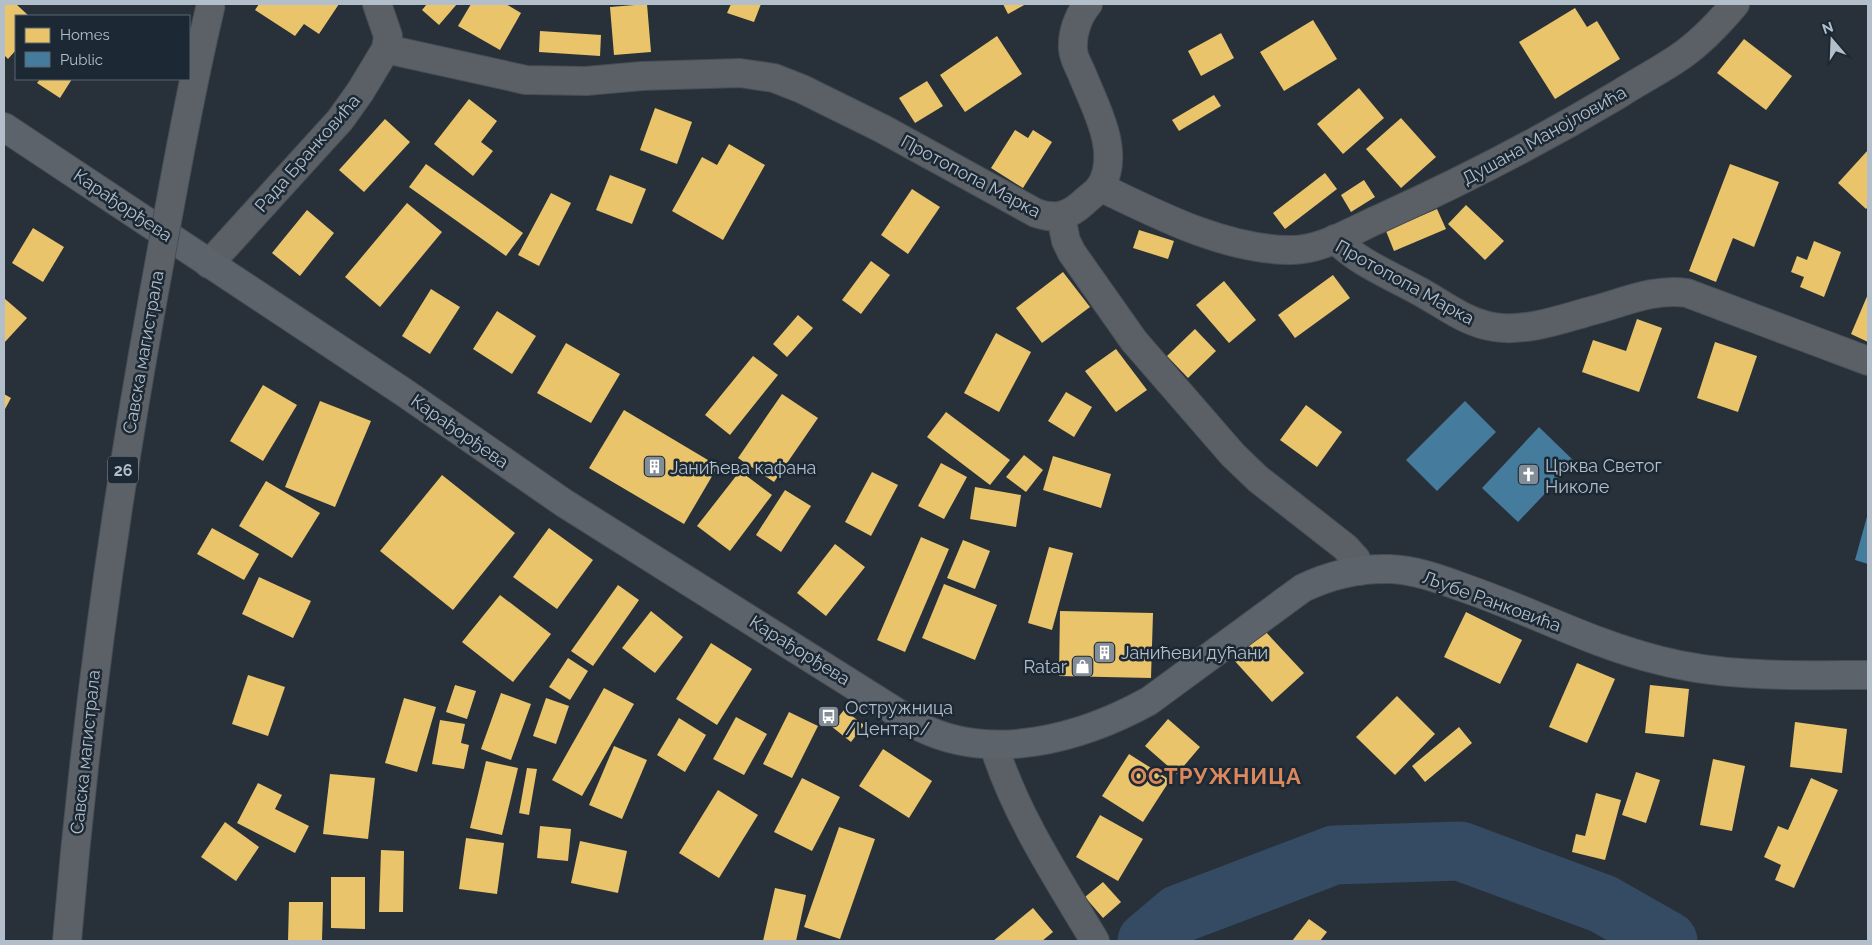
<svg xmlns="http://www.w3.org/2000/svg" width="1872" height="945" font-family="Raleway,sans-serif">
<rect width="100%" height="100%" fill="#283139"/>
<g fill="#e9c46a">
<polygon points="4,4 16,4 29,16 16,16 16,50 8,59 4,55"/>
<polygon points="259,4 339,4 319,34 304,24 295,36 255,10"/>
<polygon points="427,4 457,4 439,25 422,10"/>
<polygon points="471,4 506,4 521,13 500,50 458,26"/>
<polygon points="647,4 651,52 614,55 610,7"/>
<polygon points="731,4 761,4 754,22 727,13"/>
<polygon points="1003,4 1026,4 1008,14"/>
<polygon points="1575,8 1587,27 1597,21 1620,59 1555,99 1519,42"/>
<polygon points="1313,20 1337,59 1284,91 1260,52"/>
<polygon points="540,31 601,35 600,56 539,52"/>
<polygon points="1221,33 1234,58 1201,76 1188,51"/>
<polygon points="997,36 1022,74 965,112 940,75"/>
<polygon points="1744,39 1792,76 1766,110 1717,73"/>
<polygon points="40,79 72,79 60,98 37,83"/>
<polygon points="927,81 943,106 915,123 899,98"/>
<polygon points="1359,88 1384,118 1343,154 1317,124"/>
<polygon points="1214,95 1221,106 1179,131 1172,120"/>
<polygon points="469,99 497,121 481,142 493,151 473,176 434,144"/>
<polygon points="655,108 692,122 677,164 640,150"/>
<polygon points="1401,118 1436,157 1401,188 1366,149"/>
<polygon points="385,119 410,142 364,192 339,170"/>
<polygon points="1015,130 1028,138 1033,130 1052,142 1023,188 991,168"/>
<polygon points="729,144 765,165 723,240 672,211 702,157 717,165"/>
<polygon points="1868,150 1868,207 1866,209 1838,183"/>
<polygon points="426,164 523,233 506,256 409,187"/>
<polygon points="1730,164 1779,182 1754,247 1733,238 1716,282 1689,271"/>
<polygon points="1325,173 1337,189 1285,229 1273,213"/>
<polygon points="610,175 646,189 632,224 596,210"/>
<polygon points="1364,180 1375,197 1351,212 1341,195"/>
<polygon points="912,189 940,207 908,254 881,235"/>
<polygon points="551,193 571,203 539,266 518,255"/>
<polygon points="407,203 442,232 380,307 345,277"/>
<polygon points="1466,205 1504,241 1485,260 1448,224"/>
<polygon points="1437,209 1446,229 1394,251 1386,231"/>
<polygon points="307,210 334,233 300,276 272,253"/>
<polygon points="33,228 64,247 43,282 12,263"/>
<polygon points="1139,230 1174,241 1168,259 1133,248"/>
<polygon points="1814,241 1841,252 1824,297 1800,287 1804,277 1791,272 1797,256 1807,260"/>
<polygon points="871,261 890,275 861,314 842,300"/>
<polygon points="1063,272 1090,307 1042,343 1016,308"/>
<polygon points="1333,275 1350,298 1295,338 1278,315"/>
<polygon points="1224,281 1256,320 1229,343 1196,305"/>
<polygon points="431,289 460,307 430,354 402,336"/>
<polygon points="1868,294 1868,342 1851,334"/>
<polygon points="4,298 27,318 4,343"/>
<polygon points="497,311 536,336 512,374 473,349"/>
<polygon points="798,315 813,328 787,357 773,344"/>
<polygon points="1637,319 1662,328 1639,392 1582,372 1593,340 1626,351"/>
<polygon points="1195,329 1216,351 1188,378 1167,356"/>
<polygon points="996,333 1031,352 999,412 964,393"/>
<polygon points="1715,342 1757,356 1738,412 1697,398"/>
<polygon points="566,343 620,374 591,423 537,393"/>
<polygon points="1116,349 1147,390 1116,412 1085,371"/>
<polygon points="753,356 778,375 730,435 705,415"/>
<polygon points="263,385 297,405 263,461 230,441"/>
<polygon points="1066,392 1092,407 1074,437 1048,421"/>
<polygon points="4,394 11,398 4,411"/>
<polygon points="782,394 818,418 774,482 738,458"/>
<polygon points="320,401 371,421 335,507 285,487"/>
<polygon points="1306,405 1342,432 1317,467 1280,440"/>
<polygon points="624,410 718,466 684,524 589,468"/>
<polygon points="946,412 1010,460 990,485 927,437"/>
<polygon points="1024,455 1043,470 1026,492 1006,477"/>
<polygon points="1053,456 1111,474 1101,508 1043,490"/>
<polygon points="941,463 967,477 944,519 918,506"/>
<polygon points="740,471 772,495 730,551 697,526"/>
<polygon points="872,472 898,485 871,536 845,522"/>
<polygon points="442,475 515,533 453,610 380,551"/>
<polygon points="266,481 320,513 292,558 239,526"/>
<polygon points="975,487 1021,495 1016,527 970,519"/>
<polygon points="785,490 811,506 781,552 756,535"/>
<polygon points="212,528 259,554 244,580 197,554"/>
<polygon points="549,528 593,560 557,609 513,577"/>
<polygon points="921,537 949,549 905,652 877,640"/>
<polygon points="963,540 990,551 975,589 947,578"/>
<polygon points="835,544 865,567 826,616 797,593"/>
<polygon points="1049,547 1073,553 1052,630 1028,623"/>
<polygon points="259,577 311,601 293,638 242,614"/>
<polygon points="944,584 997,605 975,660 922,638"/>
<polygon points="618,585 639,600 593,666 571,651"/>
<polygon points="500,595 551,634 513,682 462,642"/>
<polygon points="651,611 683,637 655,673 622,648"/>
<polygon points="1060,611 1153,613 1151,678 1059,676"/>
<polygon points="1466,612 1522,640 1500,684 1444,657"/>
<polygon points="1264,630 1304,673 1272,702 1233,659"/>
<polygon points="711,643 752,669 717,725 676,699"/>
<polygon points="568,658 588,671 570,700 549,687"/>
<polygon points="1577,663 1615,679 1587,743 1549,727"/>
<polygon points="248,675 285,687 268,736 232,724"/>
<polygon points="455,685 476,691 467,719 446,712"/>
<polygon points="1650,685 1689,689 1684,737 1645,733"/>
<polygon points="604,688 634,704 582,796 552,780"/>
<polygon points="501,693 531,704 511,760 481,749"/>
<polygon points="1397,696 1435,734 1395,775 1356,737"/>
<polygon points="404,698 436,707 417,772 385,763"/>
<polygon points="546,698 569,706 556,744 533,736"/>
<polygon points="844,710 864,725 851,742 831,726"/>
<polygon points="789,712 818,726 792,778 763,764"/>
<polygon points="736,717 767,734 744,775 713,759"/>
<polygon points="679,718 706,735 685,772 657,755"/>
<polygon points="1168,719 1200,747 1177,774 1145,746"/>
<polygon points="440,720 465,724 461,743 469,745 464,769 432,764"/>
<polygon points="1795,722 1847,729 1842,773 1790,767"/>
<polygon points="1459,727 1472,743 1425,782 1412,766"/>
<polygon points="614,746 647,760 622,819 589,805"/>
<polygon points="883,749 932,781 909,818 859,786"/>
<polygon points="1129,754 1170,780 1143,822 1102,796"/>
<polygon points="1713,759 1745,766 1732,831 1700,825"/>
<polygon points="486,761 518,768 502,835 470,828"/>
<polygon points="527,768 537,769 529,815 519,813"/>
<polygon points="1636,772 1660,780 1646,823 1622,815"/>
<polygon points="330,774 375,778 368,839 323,834"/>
<polygon points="802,778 840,797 812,851 774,832"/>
<polygon points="1811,778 1838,790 1794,888 1775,880 1781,865 1764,857 1778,826 1788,830"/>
<polygon points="258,783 282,795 275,809 309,826 295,853 237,823"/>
<polygon points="718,790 758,815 719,878 679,853"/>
<polygon points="1596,793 1621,800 1605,860 1572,852 1576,834 1585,836"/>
<polygon points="1100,815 1143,839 1118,881 1076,857"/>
<polygon points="225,822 259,847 236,881 201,857"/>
<polygon points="540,826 571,829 568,861 537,858"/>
<polygon points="839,827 875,839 840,939 804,927"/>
<polygon points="466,838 504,843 497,894 459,889"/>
<polygon points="580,841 627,851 618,893 571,883"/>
<polygon points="381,850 404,851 403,912 379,912"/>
<polygon points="331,877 365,877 365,929 331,928"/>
<polygon points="1103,882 1121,902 1103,918 1085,897"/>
<polygon points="775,888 806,895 796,941 763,941"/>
<polygon points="289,902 323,902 322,941 288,941"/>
<polygon points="1033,908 1053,932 1042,941 993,941"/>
<polygon points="1309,919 1327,932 1320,941 1292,941"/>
</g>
<g fill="#457b9d">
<polygon points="1465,401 1496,432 1437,491 1406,460"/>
<polygon points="1539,427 1575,462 1518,522 1482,488"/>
<polygon points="1868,513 1868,564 1855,560"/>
</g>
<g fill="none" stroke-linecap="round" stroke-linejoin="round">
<polyline stroke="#344b63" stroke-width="59" points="1147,941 1179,914 1334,855 1460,851 1603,904 1668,941"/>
<defs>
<g id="street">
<path d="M386,49l140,31 60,1 56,-5 98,-3 34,5 28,11 81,40 153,84c20,7 33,3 48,-11 5,-5 13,-10 17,-16 20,-35 -6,-79 -19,-112 -3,-7 -9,-17 -9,-25 -1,-16 5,-33 15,-45"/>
<path d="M1100,187c58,28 123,62 189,63 32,1 64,-20 92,-32 82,-37 161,-78 238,-124 20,-13 42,-24 62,-38 20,-14 38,-33 54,-52"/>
<polyline points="1061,217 1066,241 1072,253 1134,341 1233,455 1258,479 1345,547 1356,559 1360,571"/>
<path d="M1335,239c24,24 55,36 84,52 24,13 47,32 75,36 30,5 65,-7 93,-15 34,-8 64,-24 100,-19l181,68"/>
<polyline points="209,264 340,120 360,92 386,49 388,36 377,4"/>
<path d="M994,746c22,70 64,133 101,195"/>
</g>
<path id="secondary" d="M4,127l401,266 159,110 356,224c73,36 162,11 229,-26l154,-113c27,-13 57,-20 87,-19 28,1 55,12 80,21 63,22 123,54 188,70 68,18 141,15 210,15"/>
</defs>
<use href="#street" stroke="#474d53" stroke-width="30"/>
<use href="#secondary" stroke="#474d53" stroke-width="30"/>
<use href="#street" stroke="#5a6066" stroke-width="28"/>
<use href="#secondary" stroke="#5d636b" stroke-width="28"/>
<defs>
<path id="primary-bridge" d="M67,941c18,-216 47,-429 86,-643 18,-98 35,-197 58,-294"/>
</defs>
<use href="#primary-bridge" stroke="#464e55" stroke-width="30" stroke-linecap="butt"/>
<use href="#primary-bridge" stroke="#5c6168" stroke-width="28"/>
</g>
<defs>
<symbol id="building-square" viewBox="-11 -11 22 22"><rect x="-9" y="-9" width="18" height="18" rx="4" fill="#828d97" stroke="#1c2834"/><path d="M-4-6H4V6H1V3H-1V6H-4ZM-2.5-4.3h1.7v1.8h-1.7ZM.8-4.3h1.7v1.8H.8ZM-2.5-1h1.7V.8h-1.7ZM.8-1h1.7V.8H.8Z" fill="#fff"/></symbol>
<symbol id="church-square" viewBox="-11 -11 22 22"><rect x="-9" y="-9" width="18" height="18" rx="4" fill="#828d97" stroke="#1c2834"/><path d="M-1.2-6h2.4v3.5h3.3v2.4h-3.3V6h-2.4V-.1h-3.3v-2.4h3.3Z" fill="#fff"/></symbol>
<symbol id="shop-square" viewBox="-11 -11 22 22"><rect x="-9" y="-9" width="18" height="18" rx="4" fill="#828d97" stroke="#1c2834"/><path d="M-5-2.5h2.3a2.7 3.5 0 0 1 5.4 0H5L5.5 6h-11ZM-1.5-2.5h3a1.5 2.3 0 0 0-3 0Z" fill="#fff"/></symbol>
<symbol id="bus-square" viewBox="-11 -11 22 22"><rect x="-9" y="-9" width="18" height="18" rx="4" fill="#828d97" stroke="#1c2834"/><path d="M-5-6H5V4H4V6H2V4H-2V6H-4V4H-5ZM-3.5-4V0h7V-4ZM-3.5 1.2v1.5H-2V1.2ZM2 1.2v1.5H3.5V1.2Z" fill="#fff"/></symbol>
</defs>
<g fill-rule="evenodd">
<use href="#building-square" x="642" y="454" width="25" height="25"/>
<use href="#church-square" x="1516" y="462" width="25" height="25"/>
<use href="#building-square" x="1092" y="640" width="25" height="25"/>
<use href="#shop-square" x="1070" y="654" width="25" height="25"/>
<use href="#bus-square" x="816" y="704" width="25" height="25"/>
</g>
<g text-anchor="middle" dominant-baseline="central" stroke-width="5" stroke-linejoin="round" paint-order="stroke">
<rect fill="#1c2834" stroke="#85919d" stroke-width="1" x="108" y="456.5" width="30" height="27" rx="4"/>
<g font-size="16" font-weight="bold" fill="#b2beca">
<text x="123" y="470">26</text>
</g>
<g font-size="18" fill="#b2beca" stroke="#1c2834">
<text transform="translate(1544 135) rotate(-29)">Душана Манојловића</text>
<text transform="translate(307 153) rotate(-49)">Рада Бранковића</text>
<text transform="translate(971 176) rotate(28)">Протопопа Марка</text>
<text transform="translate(123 205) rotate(34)">Карађорђева</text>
<text transform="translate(1405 282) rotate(29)">Протопопа Марка</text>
<text transform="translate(143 352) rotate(-80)">Савска магистрала</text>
<text transform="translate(460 431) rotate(35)">Карађорђева</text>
<text transform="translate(1492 601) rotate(20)">Љубе Ранковића</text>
<text transform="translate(800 650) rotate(32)">Карађорђева</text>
<text transform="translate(85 752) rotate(-84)">Савска магистрала</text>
</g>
<g font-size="18" fill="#b2beca" stroke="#1c2834" text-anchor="start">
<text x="1545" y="465">Црква Светог<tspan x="1545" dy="21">Николе</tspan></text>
<text x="670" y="467">Јанићева кафана</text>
<text x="1121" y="652">Јанићеви дућани</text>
<text x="1067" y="666" text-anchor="end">Ratar</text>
<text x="845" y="707">Остружница<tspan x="845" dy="21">/Центар/</tspan></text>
</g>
<g font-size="22" font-weight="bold" letter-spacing="1" fill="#db885c" stroke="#1c2834">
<text x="1216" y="776">ОСТРУЖНИЦА</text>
</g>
</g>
<rect width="1872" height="945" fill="none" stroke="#b2beca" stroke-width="10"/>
<rect x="15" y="15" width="175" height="65" fill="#1c2834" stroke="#586470"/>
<rect x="25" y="28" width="25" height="15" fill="#e9c46a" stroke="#586470"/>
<text x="60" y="40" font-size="15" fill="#b2beca">Homes</text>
<rect x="25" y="52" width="25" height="15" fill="#457b9d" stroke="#586470"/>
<text x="60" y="65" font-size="15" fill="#b2beca">Public</text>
<g transform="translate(1832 40) rotate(341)" stroke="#1c2834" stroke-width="4" paint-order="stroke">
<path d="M0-4L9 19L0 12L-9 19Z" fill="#b2beca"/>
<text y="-8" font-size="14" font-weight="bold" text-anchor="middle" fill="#b2beca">N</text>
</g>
</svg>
